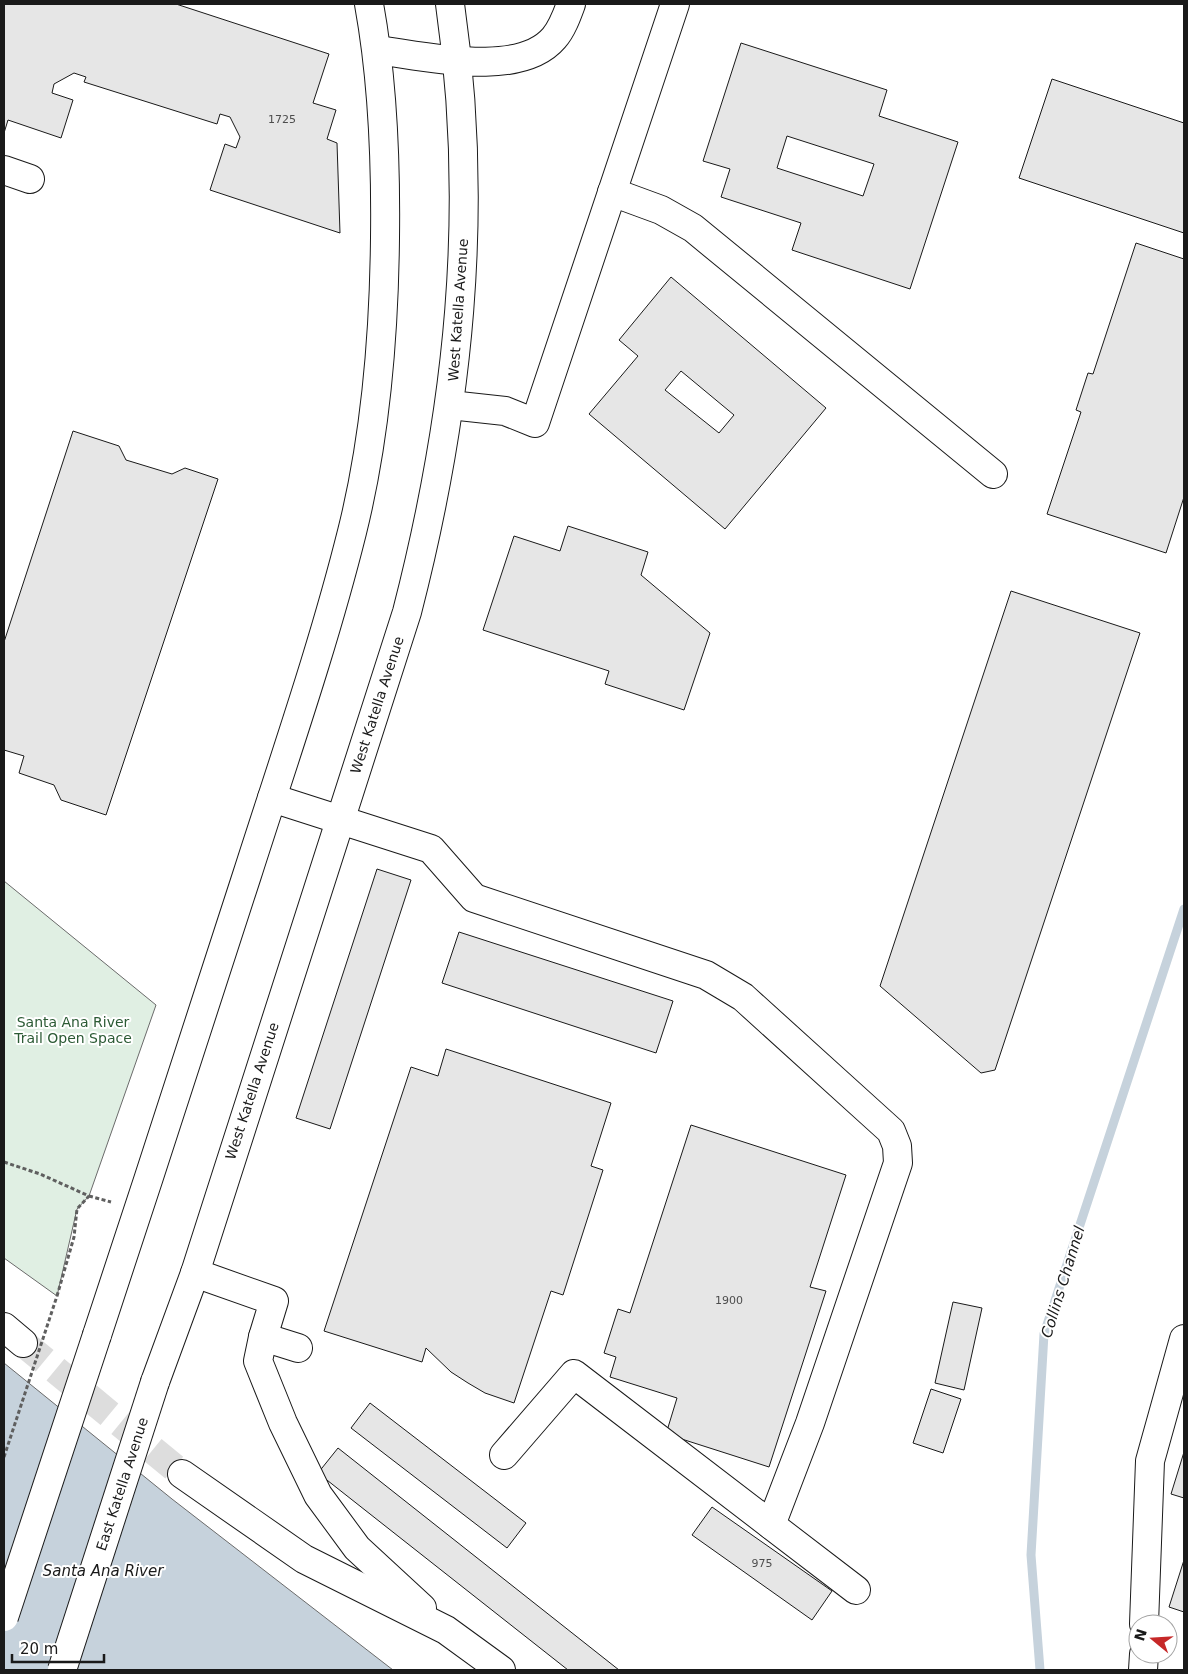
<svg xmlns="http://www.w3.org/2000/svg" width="1188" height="1674" font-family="'DejaVu Sans',sans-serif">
<rect width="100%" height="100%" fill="#fff"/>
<polygon fill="#e0efe3" stroke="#6a6a6a" points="4,881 156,1005 89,1196 77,1209 57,1296 4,1258"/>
<polygon fill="#c6d2dc" stroke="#6a6a6a" points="4,1363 172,1499 393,1670 4,1670"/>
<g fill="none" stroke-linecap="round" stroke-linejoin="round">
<polyline stroke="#c6d2dc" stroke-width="9" points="1040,1670 1031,1555 1044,1334 1184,909"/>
</g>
<g fill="#e6e6e6" stroke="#1a1a1a" fill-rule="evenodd">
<polygon points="4,4 176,4 329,54 313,103 336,110 327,139 337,143 340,233 210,190 225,144 236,148 240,137 230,117 220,114 217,124 84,82 86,77 74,73 54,84 52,93 73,100 61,138 8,120 4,133"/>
<path d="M741,43l146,47 -8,26 79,26 -48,147 -118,-39 9,-27 -80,-26 9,-28 -27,-8zM787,136l87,28 -11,32 -86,-28z"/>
<polygon points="1052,79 1184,123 1184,233 1019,178"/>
<polygon points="1136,243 1184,259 1184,497 1166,553 1047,514 1081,412 1076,410 1088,373 1093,374"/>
<path d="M671,277l155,131 -101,121 -136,-115 49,-58 -19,-16zM681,371l53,44 -15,18 -54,-43z"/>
<polygon points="73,431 119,446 126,460 172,474 185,468 218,479 106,815 61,800 54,785 19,773 24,756 4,750 4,642"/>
<polygon points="568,526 648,552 641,575 710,633 684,710 605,684 609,671 483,630 514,536 560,551"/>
<polygon points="1011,591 1140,633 995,1070 981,1073 880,986"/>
<polygon points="377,869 411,880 330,1129 296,1118"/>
<polygon points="459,932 673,1001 656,1053 442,983"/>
<polygon points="446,1049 611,1103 591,1166 603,1170 563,1295 551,1291 514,1403 485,1393 468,1383 451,1372 426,1348 422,1362 324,1331 411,1067 438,1076"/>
<polygon points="691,1125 846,1175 810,1287 826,1291 769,1467 666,1434 677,1398 610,1377 616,1357 604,1353 618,1309 630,1313"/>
<polygon points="953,1302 982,1308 964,1390 935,1383"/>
<polygon points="931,1389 961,1399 943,1453 913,1443"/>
<polygon points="370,1403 526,1523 507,1548 351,1428"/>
<polygon points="338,1448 619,1670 568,1670 318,1473"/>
<polygon points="1184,1452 1184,1498 1171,1494"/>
<polygon points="712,1507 832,1591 812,1620 692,1535"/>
<polygon points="1184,1560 1184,1612 1169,1607"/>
</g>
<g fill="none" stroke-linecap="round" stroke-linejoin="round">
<polyline stroke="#ddd" stroke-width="28" stroke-dasharray="28 14" stroke-linecap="butt" points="23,1343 182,1474"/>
<defs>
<g id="minor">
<path d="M377,50c48,6 142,29 177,-12 8,-9 13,-23 17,-34"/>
<polyline points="4,170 30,179"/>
<polyline points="612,192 661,210 693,228 993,474"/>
<polyline points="450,405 505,411 535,423 675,4"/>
<polyline points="272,798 431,849 474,898 706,975 743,997 891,1131 897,1146 898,1163 810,1423 771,1525"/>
<polyline points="195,1273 274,1301 263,1337 298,1348"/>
<polyline points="4,1327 23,1343"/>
<polyline points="263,1337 258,1361 283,1423 318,1495 357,1548 422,1608"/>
<polyline points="504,1455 574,1374 856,1590"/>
<polyline points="182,1474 304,1559 446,1630 501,1670"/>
<polyline points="1144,1624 1150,1461 1184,1339"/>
<polyline points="1143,1670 1144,1654"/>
</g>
<g id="major">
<path d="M97,1335c51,-153 100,-307 150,-460 36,-113 76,-227 105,-343 24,-96 32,-196 33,-294 1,-79 -2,-157 -16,-234"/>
<path d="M155,1382l40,-109 212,-661c52,-202 73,-401 43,-608"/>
</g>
</defs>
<use href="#minor" stroke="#1a1a1a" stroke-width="30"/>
<use href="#major" stroke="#1a1a1a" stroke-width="30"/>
<g stroke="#5f5f5f" stroke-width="3" stroke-dasharray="4 2.5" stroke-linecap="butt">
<polyline points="4,1162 40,1174 89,1196 77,1209 74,1237 57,1296"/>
<polyline points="89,1196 111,1202"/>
</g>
<use href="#minor" stroke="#fff" stroke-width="28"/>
<use href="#major" stroke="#fff" stroke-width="28"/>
<defs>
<g id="major-bridge">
<polyline points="4,1617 97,1335"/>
<polyline points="62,1670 155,1382"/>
</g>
</defs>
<use href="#major-bridge" stroke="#1a1a1a" stroke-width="30" stroke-linecap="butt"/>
<polyline stroke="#5f5f5f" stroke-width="3" stroke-dasharray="4 2.5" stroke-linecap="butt" points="4,1457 57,1296"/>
<use href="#major-bridge" stroke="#fff" stroke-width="28"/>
</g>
<g text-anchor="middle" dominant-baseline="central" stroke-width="4" stroke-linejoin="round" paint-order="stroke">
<g font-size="11" fill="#4d4d4d">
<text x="282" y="119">1725</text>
<text x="729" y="1300">1900</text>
<text x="762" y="1563">975</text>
</g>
<g font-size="14" fill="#1a1a1a" stroke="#fff">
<text transform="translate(458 310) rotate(-86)">West Katella Avenue</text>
<text transform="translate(377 705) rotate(-72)">West Katella Avenue</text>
<text transform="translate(252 1091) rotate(-72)">West Katella Avenue</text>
<text transform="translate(122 1484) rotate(-72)">East Katella Avenue</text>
</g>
<g font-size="14" fill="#2b5a34" stroke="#fff">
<text x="73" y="1022">Santa Ana River<tspan x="73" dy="16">Trail Open Space</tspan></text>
</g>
<g font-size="15" font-style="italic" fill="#1a1a1a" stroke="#fff">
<text transform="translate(1063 1282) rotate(-73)">Collins Channel</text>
<text x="103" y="1571">Santa Ana River</text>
</g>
</g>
<rect width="1188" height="1674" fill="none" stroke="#1a1a1a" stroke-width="10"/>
<g transform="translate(1153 1639) rotate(288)"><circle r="24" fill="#ffffff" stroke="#a3a3a3"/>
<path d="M0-4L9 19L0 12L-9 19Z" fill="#c62828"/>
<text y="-8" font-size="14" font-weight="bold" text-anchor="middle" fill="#1a1a1a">N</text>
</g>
<path d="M12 1654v8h92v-8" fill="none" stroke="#1a1a1a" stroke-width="2.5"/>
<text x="20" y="1654" font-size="15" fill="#1a1a1a" stroke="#ffffff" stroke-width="4" paint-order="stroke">20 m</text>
</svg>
